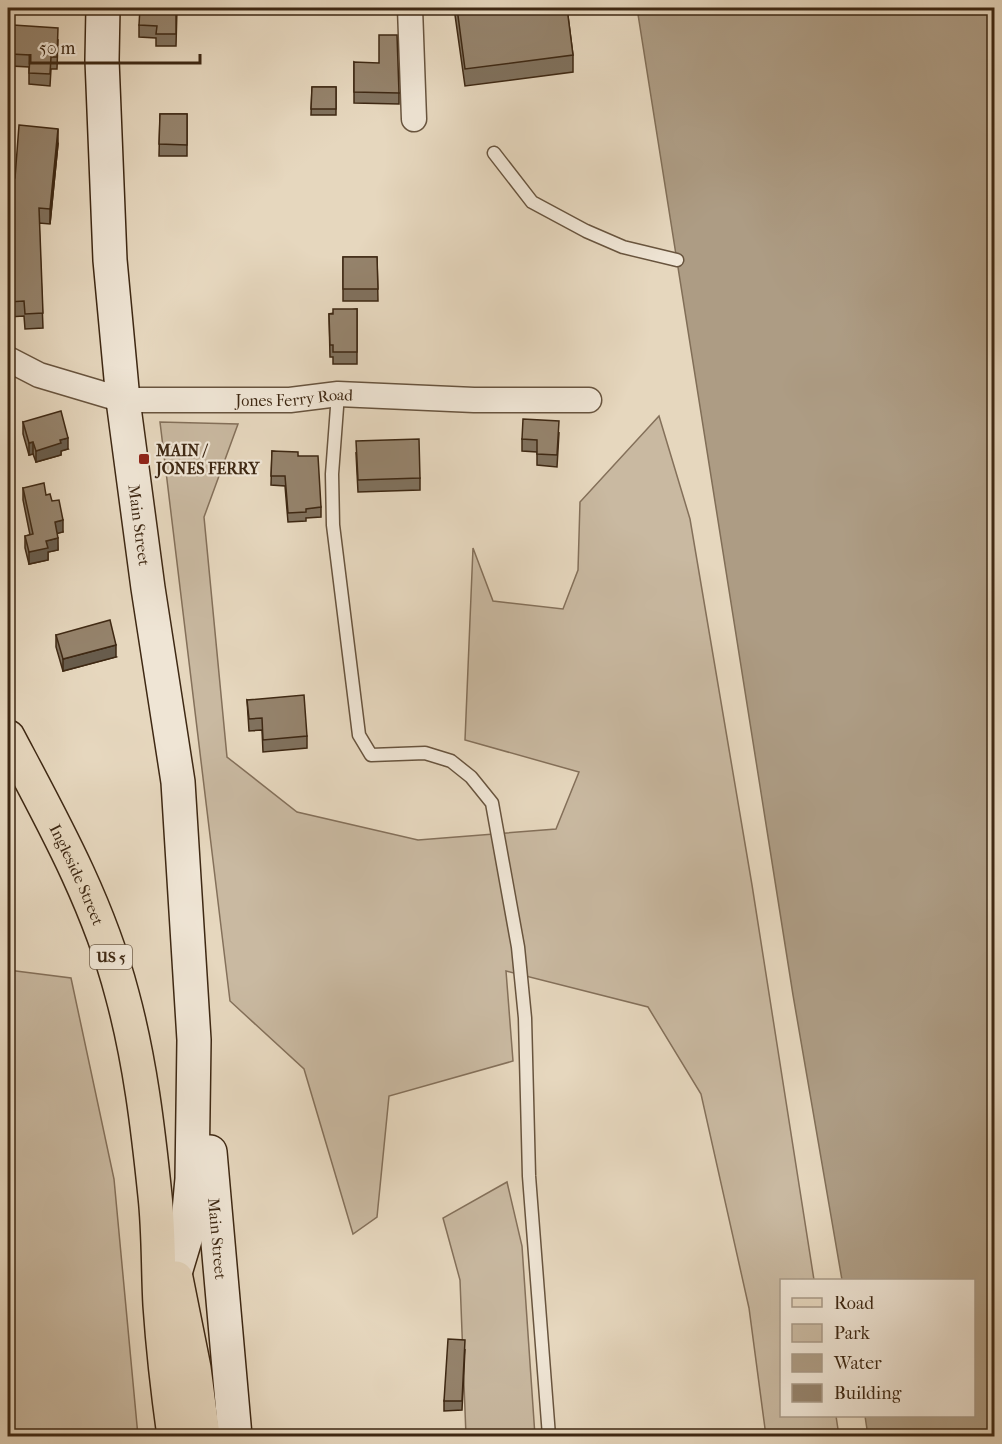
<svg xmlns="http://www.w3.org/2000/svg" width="1002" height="1444" font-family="'IM FELL French Canon',serif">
<rect width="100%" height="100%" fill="#e6d7be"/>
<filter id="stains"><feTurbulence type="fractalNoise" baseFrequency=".00333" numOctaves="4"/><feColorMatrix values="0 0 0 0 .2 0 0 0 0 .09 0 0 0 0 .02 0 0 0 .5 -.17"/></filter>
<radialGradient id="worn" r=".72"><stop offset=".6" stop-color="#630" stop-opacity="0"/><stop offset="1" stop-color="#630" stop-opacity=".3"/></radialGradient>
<g fill="#c9b9a1" stroke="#84705a" stroke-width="1.5">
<polygon points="659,416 690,519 752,885 814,1280 782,1280 782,1416 836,1416 839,1436 766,1436 749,1308 701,1094 648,1007 506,971 513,1061 389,1096 377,1217 353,1234 304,1069 230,1001 160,422 238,424 204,517 227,757 297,812 418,840 556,829 579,772 465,740 473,548 493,601 563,609 578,570 580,502"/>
<polygon points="8,970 71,978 114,1179 138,1436 8,1436"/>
<polygon points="507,1182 522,1246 535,1436 466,1436 460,1280 443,1218"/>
</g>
<polygon fill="#ad9c84" stroke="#816e57" stroke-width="1.5" points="637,8 994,8 994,1436 868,1436 865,1416 974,1416 974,1280 842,1280 793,995"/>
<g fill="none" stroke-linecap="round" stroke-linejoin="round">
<defs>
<g id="lane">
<polyline points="494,153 532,202 586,231 623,247 677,260"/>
<polyline points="338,394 332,474 333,525 359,735 371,755 425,753 451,761 471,777 492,803 518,947 525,1018 529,1176 549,1436"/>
</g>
<g id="street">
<polyline points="410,8 414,119"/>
<path id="s1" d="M8,359l31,16 84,25h167l48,-6 136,6h115"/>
</g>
<g id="secondary">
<path id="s2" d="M103,8l-1,52 8,200 13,140 25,188 30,194 16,258 -2,139 -5,54 -12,40 -14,31"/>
<path id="s3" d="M210,1152l25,284"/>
</g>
<g id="primary">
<path id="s4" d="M8,737c44,83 90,165 114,257 18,66 26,134 33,202 4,36 3,73 5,109 3,44 8,88 14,131"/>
<polyline points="176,1278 194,1368 203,1436"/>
</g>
</defs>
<use href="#lane" stroke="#68543e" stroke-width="15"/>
<use href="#street" stroke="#68543e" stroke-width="27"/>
<use href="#secondary" stroke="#3e2813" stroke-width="36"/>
<use href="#primary" stroke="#3e2813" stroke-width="36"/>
<use href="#lane" stroke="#efe5d5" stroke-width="12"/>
<use href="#street" stroke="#efe5d5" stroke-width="24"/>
<use href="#secondary" stroke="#efe5d5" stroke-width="33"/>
<use href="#primary" stroke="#e6d7be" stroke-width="33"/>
</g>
<g fill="#80715d" stroke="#3e2813" stroke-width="1.5">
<polygon points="177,8 176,46 156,46 156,38 139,37 139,25"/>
<polygon points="454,8 567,8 573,55 573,72 465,86"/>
<polygon points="58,40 57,69 51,69 50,86 29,84 29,67 11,66 11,54"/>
<polygon points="354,62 399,93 399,104 354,103"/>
<polygon points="312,87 336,87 336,115 311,115"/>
<polygon points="160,114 187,114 187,156 159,156"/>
<polygon points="58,144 50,224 39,223 43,328 25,329 24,316 8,317 8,181 15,178"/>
<polygon points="343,257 377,257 378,301 343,301"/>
<polygon points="357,309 357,364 333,364 333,357 330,357 329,314"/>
<polygon points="23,422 68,449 61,451 61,455 36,462 33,454 29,455 23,434"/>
<polygon points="559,433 557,467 537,465 537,452 522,451 522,439"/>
<polygon points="272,451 298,456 321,507 321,517 306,518 306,521 288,522 285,486 271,485"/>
<polygon points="356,453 420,478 420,490 358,492"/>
<polygon points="23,488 46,495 52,501 63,532 57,533 58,550 48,552 48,560 29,564 25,548 25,536 30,535 23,500"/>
<polygon points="56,635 116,657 63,671 56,647"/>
<polygon points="247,700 307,736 307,748 263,752 262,730 249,731"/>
<polygon points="465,1349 462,1410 444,1411 444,1401"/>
</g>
<g fill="#685c4c" stroke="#3e2813" stroke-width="1.5">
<polygon points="58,129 58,144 50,224 50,209"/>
<polygon points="68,438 68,449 61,451 61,455 36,462 36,451 60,440"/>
<polygon points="33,442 33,454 29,455 29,443"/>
<polygon points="63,520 63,532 55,534 55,522"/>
<polygon points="58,538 58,550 48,552 48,560 29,564 29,552 46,541"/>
<polygon points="116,645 116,657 63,671 63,659"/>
<polygon points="9,845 9,857 8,858 8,846"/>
</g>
<g fill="#95836c" stroke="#3e2813" stroke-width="1.5">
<polygon points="140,8 176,8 176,34 156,34 157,26 139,25"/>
<polygon points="457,8 567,8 573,55 465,69"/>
<polygon points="13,25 58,28 57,57 51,57 50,74 29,73 30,55 11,54"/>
<polygon points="379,35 397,35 399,93 354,92 354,62 379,63"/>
<polygon points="312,87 336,87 336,109 311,109"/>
<polygon points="160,114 187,114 187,145 159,144"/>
<polygon points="19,125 58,129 50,209 39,208 43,313 25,314 24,301 8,302 8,177 15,178"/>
<polygon points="343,257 377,257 378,289 343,289"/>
<polygon points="333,309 357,309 357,352 333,352 333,345 330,345 329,314 333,314"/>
<polygon points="61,411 68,438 60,440 61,443 36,451 33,442 29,443 23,422"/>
<polygon points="523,419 559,421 557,455 537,454 537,440 522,439"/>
<polygon points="419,439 420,478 358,480 356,441"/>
<polygon points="272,451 298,452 298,456 318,456 321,507 306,509 306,512 288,513 285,476 271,476"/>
<polygon points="44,483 46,495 50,494 52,501 59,500 63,520 55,522 58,538 46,541 48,548 29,552 25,536 33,534 23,488"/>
<polygon points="110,620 116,645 63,659 56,635"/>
<polygon points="304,695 307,736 263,740 262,718 249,719 247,700"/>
<polygon points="448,1339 465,1340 462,1401 444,1401"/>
</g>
<rect fill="#8f2418" stroke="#efe5d5" stroke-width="2" x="138" y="453" width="12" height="12" rx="3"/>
<g text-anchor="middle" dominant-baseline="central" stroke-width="4.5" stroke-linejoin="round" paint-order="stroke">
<rect fill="#efe5d5" stroke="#73614d" stroke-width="1.5" x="90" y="945" width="42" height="24" rx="4.5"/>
<g font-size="15" font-weight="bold" fill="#3e2813">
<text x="111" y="957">US 5</text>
</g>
<g font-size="16" fill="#3e2813" stroke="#efe5d5">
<text stroke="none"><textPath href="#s1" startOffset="294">Jones Ferry Road</textPath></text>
<text stroke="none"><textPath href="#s2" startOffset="519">Main Street</textPath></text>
<text stroke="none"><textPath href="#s4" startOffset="154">Ingleside Street</textPath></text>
<text stroke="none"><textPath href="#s3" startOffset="87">Main Street</textPath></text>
</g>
<g font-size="16" font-weight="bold" fill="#3e2813" stroke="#efe5d5" text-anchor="start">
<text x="156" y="450">MAIN /<tspan x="156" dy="18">JONES FERRY</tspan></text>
</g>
</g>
<rect width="1002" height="1444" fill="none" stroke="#e6d7be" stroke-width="30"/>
<rect x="9" y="9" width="984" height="1426" fill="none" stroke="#3e2813" stroke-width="3"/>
<rect x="15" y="15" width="972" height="1414" fill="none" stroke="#3e2813" stroke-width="1.5"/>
<rect x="780" y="1279" width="195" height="138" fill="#efe5d5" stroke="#a89987" stroke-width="1.5"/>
<rect x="792" y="1298" width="30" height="9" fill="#e6d7be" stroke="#a89987" stroke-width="1.5"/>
<text x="834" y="1309" font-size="18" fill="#3e2813">Road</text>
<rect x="792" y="1324" width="30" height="18" fill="#c9b9a1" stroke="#a89987" stroke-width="1.5"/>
<text x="834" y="1339" font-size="18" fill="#3e2813">Park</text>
<rect x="792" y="1354" width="30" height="18" fill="#ad9c84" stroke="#a89987" stroke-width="1.5"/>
<text x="834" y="1369" font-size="18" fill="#3e2813">Water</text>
<rect x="792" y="1384" width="30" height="18" fill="#95836c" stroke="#a89987" stroke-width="1.5"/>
<text x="834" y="1399" font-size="18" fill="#3e2813">Building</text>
<path d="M30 54v9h170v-9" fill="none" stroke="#3e2813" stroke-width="3"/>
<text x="39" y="54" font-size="18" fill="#3e2813" stroke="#efe5d5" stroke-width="4.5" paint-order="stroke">50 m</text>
<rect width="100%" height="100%" filter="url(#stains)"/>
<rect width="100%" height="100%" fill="url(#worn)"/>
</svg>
